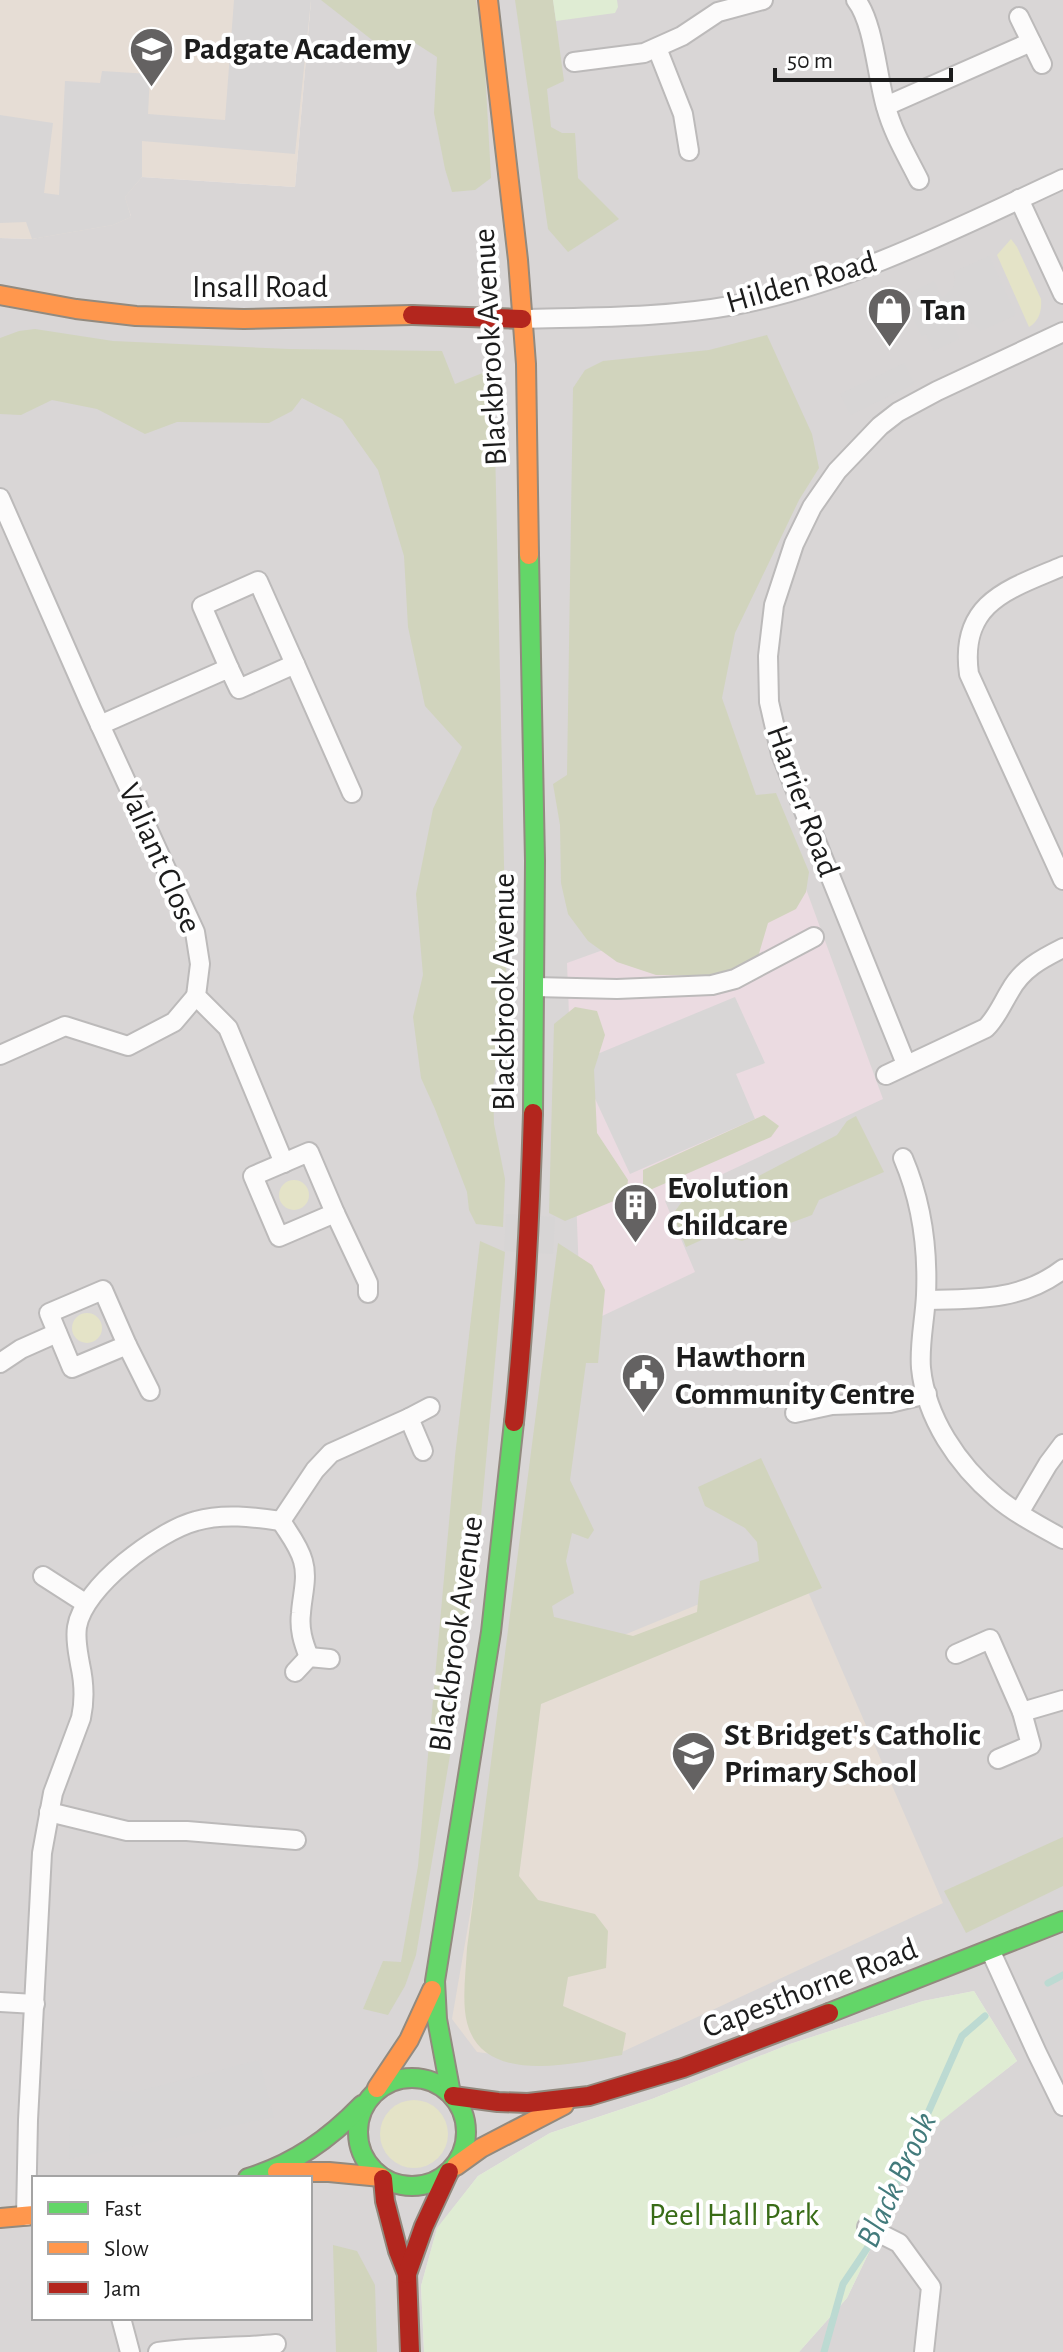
<svg xmlns="http://www.w3.org/2000/svg" width="1063" height="2352" font-family="'Alegreya Sans',sans-serif">
<rect width="100%" height="100%" fill="#eae5e5"/>
<path fill="#d9d6d6" fill-rule="evenodd" d="M311,0h752v2352h-264l48,-54 38,-79 37,-84 95,-74 -43,-70 -51,10 -133,43 -138,55 -102,34 -72,43 -41,53 -16,57 3,66h-424v-2114l32,1 99,-23 -7,-19 18,-20 153,10zM34,2178h276v140h-276z"/>
<polygon fill="#ebdbe1" points="802,878 883,1099 665,1201 695,1272 581,1326 567,963"/>
<g fill="#e6ddd5">
<polygon points="0,0 311,0 295,187 142,177 125,197 131,217 113,225 32,239 0,238"/>
<polygon points="796,1564 943,1903 622,2052 542,2061 477,2052 452,2019 510,1682"/>
</g>
<g fill="#d8d6d6">
<polygon points="234,0 311,0 295,154 142,141 142,177 125,197 131,217 113,225 32,239 26,222 0,223 0,115 53,123 44,193 59,195 65,81 100,83 102,71 150,74 148,114 225,120"/>
<polygon points="989,256 1016,315 981,331 974,324 969,322 953,324 959,339 934,351 926,334 922,336 916,324 911,313 915,310 907,294 934,281 941,297 945,296 953,288 955,279 953,272"/>
<polygon points="904,363 914,384 851,415 840,394"/>
<polygon points="735,997 765,1063 736,1074 755,1119 630,1174 578,1062"/>
<polygon points="259,2060 274,2117 69,2159 70,2089 136,2092"/>
</g>
<g fill="#e4e3c7">
<path d="M1011,239l6,8 24,52c1,12 -2,22 -12,28l-32,-72z"/>
<circle cx="294" cy="1195" r="15"/>
<circle cx="87" cy="1328" r="15"/>
<circle cx="414" cy="2134" r="34"/>
</g>
<g fill="#d1d4bd">
<polygon points="321,0 476,0 484,51 491,178 475,190 452,192 445,169 434,113 437,57 412,41 390,54"/>
<polygon points="515,0 553,0 564,81 547,89 551,127 562,133 575,133 578,178 619,219 568,252 548,229"/>
<polygon points="35,329 113,341 289,349 442,351 455,384 490,370 494,397 507,1004 493,1087 494,1124 505,1179 503,1227 476,1224 469,1210 467,1192 435,1109 421,1078 413,1017 423,975 416,894 433,809 462,747 425,706 408,627 404,556 378,470 342,419 302,398 292,411 269,423 177,422 145,434 97,409 52,400 21,415 0,414 0,338 19,331"/>
<polygon points="767,335 812,434 819,468 799,500 735,633 722,698 756,795 776,793 809,872 806,892 796,909 768,923 758,957 742,968 713,976 656,975 617,962 588,941 568,914 561,883 560,825 553,784 567,775 573,388 585,370 603,361 709,350"/>
<polygon points="575,1007 597,1011 605,1035 594,1070 597,1133 628,1180 626,1196 565,1221 549,1213 554,1024"/>
<polygon points="764,1115 779,1126 771,1137 643,1193 643,1170"/>
<polygon points="856,1116 884,1172 819,1200 812,1215 742,1241 715,1234 686,1247 673,1214 694,1185 708,1182 751,1180 837,1135 847,1121"/>
<polygon points="480,1241 505,1252 479,1538 454,1732 416,1955 405,1986 388,2015 363,2009 383,1961 401,1962 418,1866 455,1456"/>
<path d="M558,1243l34,22 13,25 -7,73h-12l-16,117 24,50 -6,9 -16,-6 -6,28 8,32 -22,13 2,11 79,19 64,-24 3,-31 59,-20 -2,-19 -12,-14 -40,-22 -7,-19 63,-29 61,130 -281,116 -22,172 19,24 57,14 13,17 -2,37 -38,9 -5,29 63,27 -4,22c-51,9 -149,34 -157,-44 -2,-20 1,-42 2,-63z"/>
<polygon points="1063,1837 1063,1886 966,1933 944,1891"/>
<polygon points="333,2245 357,2251 375,2285 377,2352 336,2352"/>
</g>
<g fill="#dfecd3">
<polygon points="553,0 617,0 618,7 615,13 556,21"/>
<polygon points="974,1991 1017,2061 922,2136 885,2219 847,2298 799,2352 424,2352 421,2286 437,2228 478,2176 550,2133 652,2099 790,2044 923,2001"/>
</g>
<polygon fill="#d7d5d5" points="506,1214 555,1217 553,1254 504,1251"/>
<g fill="none" stroke-linecap="round" stroke-linejoin="round">
<g stroke="#bcdad2" stroke-width="7">
<polyline points="1048,1983 1063,1975"/>
<polyline points="824,2352 843,2284 870,2244 962,2036 985,2016"/>
</g>
<defs>
<g id="street">
<path d="M856,0c18,23 21,77 30,107 7,26 21,49 33,73"/>
<polyline points="1019,17 1042,64"/>
<polyline points="657,48 683,114 689,151"/>
<polyline points="574,62 644,53 682,36 718,12 763,0"/>
<polyline points="886,106 1031,42"/>
<polyline points="1019,199 1063,294"/>
<path d="M522,319c71,-2 143,-1 213,-14 115,-22 222,-77 328,-126"/>
<polyline points="0,498 90,703 195,932 200,964 196,996 228,1028 284,1163"/>
<path d="M1063,566c-54,23 -104,36 -94,108l94,206"/>
<polyline points="229,668 202,606 258,581 295,664"/>
<polyline points="100,725 229,668 239,689 295,664 352,793"/>
<polyline points="535,987 617,989 712,985 735,979 814,937"/>
<polyline points="0,1055 65,1026 128,1046 174,1022 196,996"/>
<polyline points="906,1064 781,754 769,702 768,656 774,605 794,544 812,507 837,471 880,426 898,412 937,391 1063,332"/>
<path d="M886,1075l100,-47c11,-11 16,-24 24,-37 12,-22 31,-32 53,-43"/>
<polygon points="309,1152 335,1213 279,1237 253,1176"/>
<path d="M903,1158c18,42 25,91 23,137 -1,24 -7,49 -5,73 5,50 37,97 75,129 20,17 44,29 67,42"/>
<polyline points="335,1213 368,1283 368,1293"/>
<polygon points="103,1290 127,1345 72,1368 49,1313"/>
<path d="M926,1300c49,-1 96,1 137,-31"/>
<polyline points="127,1345 150,1391"/>
<polyline points="0,1363 21,1349 57,1333"/>
<polyline points="795,1413 832,1405 890,1403 927,1394"/>
<polyline points="423,1451 409,1418 430,1407"/>
<polyline points="1019,1513 1048,1464 1063,1444"/>
<path d="M281,1521c8,13 18,25 22,40 5,17 -1,35 -2,52 -2,16 2,29 8,44"/>
<polyline points="43,1576 85,1603"/>
<polyline points="956,1654 990,1639 1022,1712 1031,1745 998,1759"/>
<polyline points="295,1672 309,1657 330,1659"/>
<polyline points="1022,1712 1063,1700"/>
<polyline points="49,1812 127,1831 187,1831 296,1840"/>
<polyline points="991,1952 1037,2053 1063,2106"/>
<polyline points="0,2002 35,2004"/>
<path d="M26,2216l2,-96 14,-267 11,-60 28,-75c4,-18 3,-36 -1,-54 -2,-12 -5,-24 -3,-37 6,-40 81,-96 119,-106 27,-8 57,-4 85,0l34,-51 16,-17 78,-35"/>
<polyline points="867,2227 899,2243 931,2287 924,2352"/>
<polyline points="121,2318 130,2352"/>
<path d="M158,2352c39,-6 79,-4 118,-8"/>
</g>
<g id="fast">
<polyline points="529,555 535,861 533,1113"/>
<polyline points="829,2013 1063,1921"/>
<circle cx="412" cy="2132" r="54"/>
<polyline points="451,2094 437,2019 435,1981 491,1632 514,1422"/>
<path d="M248,2178c46,-14 81,-39 114,-73"/>
</g>
<g id="slow">
<polyline points="488,0 518,260 526,364 529,555"/>
<polyline points="0,295 76,309 136,316 244,319 412,315"/>
<polyline points="377,2088 409,2040 432,1990"/>
<polyline points="456,2166 481,2148 564,2105"/>
<polyline points="277,2172 329,2172 381,2177"/>
<polyline points="0,2218 34,2215"/>
</g>
<g id="jam">
<polyline points="412,315 522,319"/>
<path d="M514,1422c11,-103 16,-206 19,-309"/>
<polyline points="453,2096 498,2102 528,2103 589,2096 683,2068 829,2013"/>
<polyline points="383,2179 385,2201 398,2251 407,2274 410,2352"/>
<polyline points="407,2274 424,2226 449,2172"/>
</g>
</defs>
<use href="#street" stroke="#bcbaba" stroke-width="22"/>
<use href="#fast" stroke="#928a7f" stroke-width="22"/>
<use href="#slow" stroke="#928a7f" stroke-width="22"/>
<use href="#jam" stroke="#928a7f" stroke-width="22"/>
<use href="#street" stroke="#fcfbfb" stroke-width="18"/>
<use href="#fast" stroke="#63d668" stroke-width="18"/>
<use href="#slow" stroke="#ff974d" stroke-width="18"/>
<use href="#jam" stroke="#b3261e" stroke-width="18"/>
</g>
<defs>
<symbol id="school-pin" viewBox="-11 -11 22 30"><path d="M0 17L-7.5 6A9.5 9.5 0 1 1 7.5 6Z" fill="#646262" stroke="#fff"/><path d="M0-5L7-2L0 1L-7-2ZM-4 1L0 2.5L4 1V4Q0 6-4 4Z" fill="#fff"/></symbol>
<symbol id="shop-pin" viewBox="-11 -11 22 30"><path d="M0 17L-7.5 6A9.5 9.5 0 1 1 7.5 6Z" fill="#646262" stroke="#fff"/><path d="M-5-2.5h2.3a2.7 3.5 0 0 1 5.4 0H5L5.5 6h-11ZM-1.5-2.5h3a1.5 2.3 0 0 0-3 0Z" fill="#fff"/></symbol>
<symbol id="building-pin" viewBox="-11 -11 22 30"><path d="M0 17L-7.5 6A9.5 9.5 0 1 1 7.5 6Z" fill="#646262" stroke="#fff"/><path d="M-4-6H4V6H1V3H-1V6H-4ZM-2.5-4.3h1.7v1.8h-1.7ZM.8-4.3h1.7v1.8H.8ZM-2.5-1h1.7V.8h-1.7ZM.8-1h1.7V.8H.8Z" fill="#fff"/></symbol>
<symbol id="civic-pin" viewBox="-11 -11 22 30"><path d="M0 17L-7.5 6A9.5 9.5 0 1 1 7.5 6Z" fill="#646262" stroke="#fff"/><path d="M-.6-6.5H3V-4.5H.6V-3L4-1V1h2V6H-6V1h2V-1L-.6-3ZM-1.2 2.5V6h2.4V2.5Z" fill="#fff"/></symbol>
</defs>
<g fill-rule="evenodd">
<use href="#school-pin" x="126" y="24" width="51" height="69"/>
<use href="#shop-pin" x="864" y="284" width="51" height="69"/>
<use href="#building-pin" x="610" y="1180" width="51" height="69"/>
<use href="#civic-pin" x="618" y="1350" width="51" height="69"/>
<use href="#school-pin" x="668" y="1728" width="51" height="69"/>
</g>
<g text-anchor="middle" dominant-baseline="central" stroke-width="8" stroke-linejoin="round" paint-order="stroke">
<g font-size="32" font-weight="bold" fill="#1c1c1c" stroke="#fff" text-anchor="start">
<text x="183" y="49">Padgate Academy</text>
<text x="920" y="310">Tan</text>
<text x="667" y="1188">Evolution<tspan x="667" dy="37">Childcare</tspan></text>
<text x="675" y="1357">Hawthorn<tspan x="675" dy="37">Community Centre</tspan></text>
<text x="724" y="1735">St Bridget's Catholic<tspan x="724" dy="37">Primary School</tspan></text>
</g>
<g font-size="32" fill="#1c1c1c" stroke="#fff">
<text transform="translate(801 282) rotate(-16)">Hilden Road</text>
<text x="260" y="287">Insall Road</text>
<text transform="translate(490 347) rotate(-93)">Blackbrook Avenue</text>
<text transform="translate(803 801) rotate(70)">Harrier Road</text>
<text transform="translate(160 858) rotate(66)">Valiant Close</text>
<text transform="translate(504 992) rotate(-90)">Blackbrook Avenue</text>
<text transform="translate(456 1634) rotate(-82)">Blackbrook Avenue</text>
<text transform="translate(810 1988) rotate(-21)">Capesthorne Road</text>
</g>
<g font-size="32" fill="#396c17" stroke="#fff">
<text x="734" y="2215">Peel Hall Park</text>
</g>
<g font-size="34" font-style="italic" fill="#437b7c" stroke="#fff">
<text transform="translate(897 2180) rotate(-65)">Black Brook</text>
</g>
</g>
<rect x="32" y="2176" width="280" height="144" fill="#ffffff" stroke="#a4a4a4" stroke-width="2"/>
<rect x="48" y="2202" width="40" height="12" fill="#63d668" stroke="#a4a4a4" stroke-width="2"/>
<text x="104" y="2216" font-size="24" fill="#1c1c1c">Fast</text>
<rect x="48" y="2242" width="40" height="12" fill="#ff974d" stroke="#a4a4a4" stroke-width="2"/>
<text x="104" y="2256" font-size="24" fill="#1c1c1c">Slow</text>
<rect x="48" y="2282" width="40" height="12" fill="#b3261e" stroke="#a4a4a4" stroke-width="2"/>
<text x="104" y="2296" font-size="24" fill="#1c1c1c">Jam</text>
<path d="M775 68v12h176v-12" fill="none" stroke="#1c1c1c" stroke-width="4"/>
<text x="787" y="68" font-size="24" fill="#1c1c1c" stroke="#ffffff" stroke-width="6" paint-order="stroke">50 m</text>
</svg>
